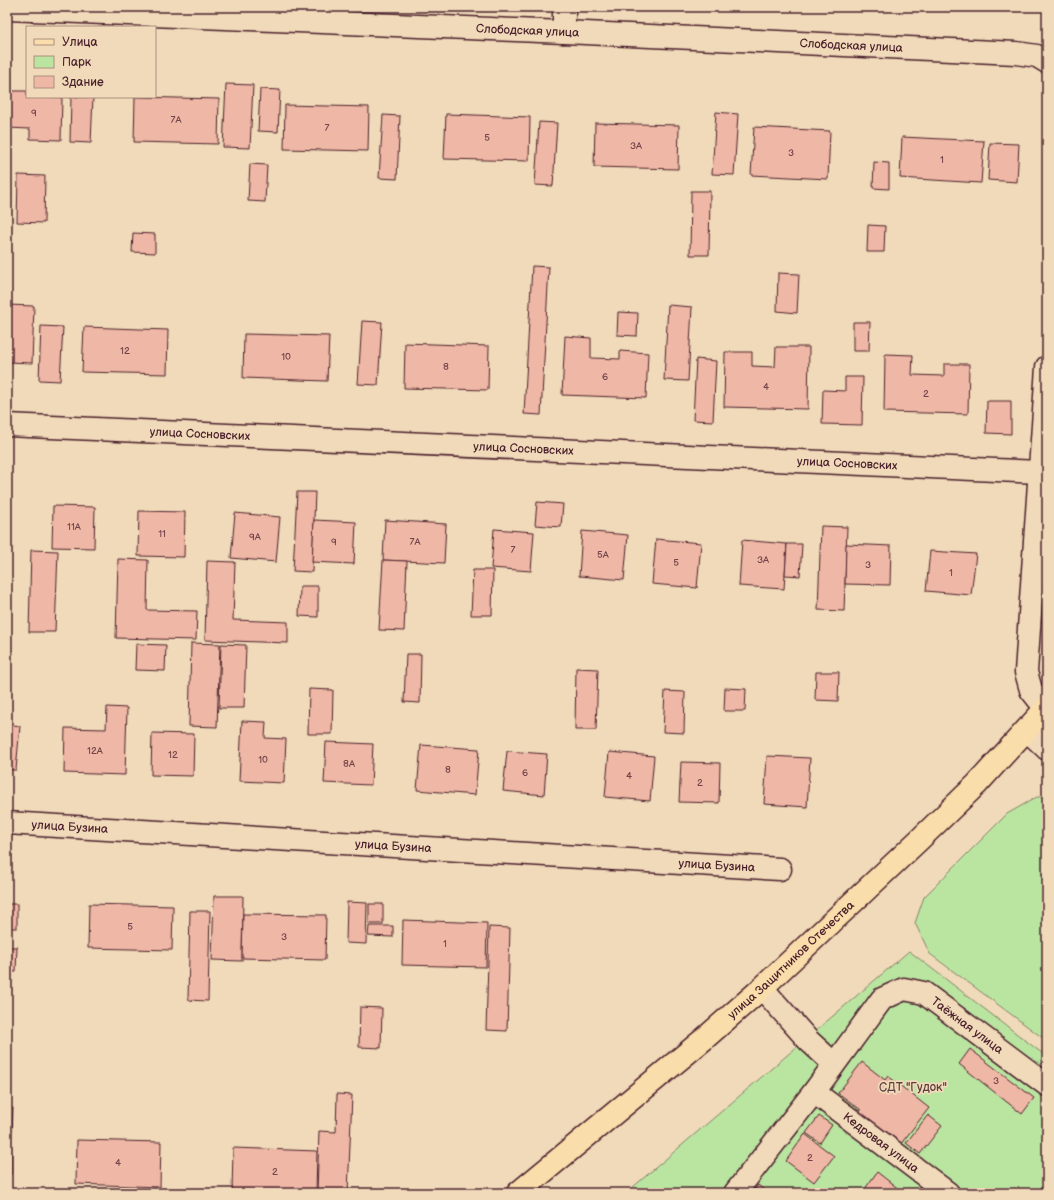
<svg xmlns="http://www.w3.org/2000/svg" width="1054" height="1200" font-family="'Balsamiq Sans',sans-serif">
<rect width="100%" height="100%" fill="#f0dab9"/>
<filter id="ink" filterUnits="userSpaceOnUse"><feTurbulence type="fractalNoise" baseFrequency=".025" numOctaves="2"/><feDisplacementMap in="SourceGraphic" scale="8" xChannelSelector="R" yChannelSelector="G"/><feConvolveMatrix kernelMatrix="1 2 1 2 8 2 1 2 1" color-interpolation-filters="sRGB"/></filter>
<g filter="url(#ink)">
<g fill="#bae5a1" stroke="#828266">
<polygon points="1037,797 1047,797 1047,1041 930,954 915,923 924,897 1007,814"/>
<polygon points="909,951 1047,1057 1047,1193 626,1193"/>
</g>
<g fill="#efb7a5" stroke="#4a1f2b">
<polygon points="226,84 253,85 250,148 223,147"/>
<polygon points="260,89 280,90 278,132 258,131"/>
<polygon points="7,91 27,91 27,97 62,97 61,140 30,139 30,129 7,128"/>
<polygon points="71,97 93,97 91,143 70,142"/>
<polygon points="135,97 219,99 218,144 134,142"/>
<polygon points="285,105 369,107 368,151 284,149"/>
<polygon points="716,112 738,114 734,175 712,174"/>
<polygon points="446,114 530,117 529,161 444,159"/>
<polygon points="383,115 400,116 397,179 379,178"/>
<polygon points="539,122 557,123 553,186 535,185"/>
<polygon points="595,123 679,125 678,169 594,167"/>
<polygon points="754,127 830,131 828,179 751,175"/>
<polygon points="902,137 984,141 981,183 900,178"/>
<polygon points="990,143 1019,144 1017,182 988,180"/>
<polygon points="874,162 889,163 889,189 873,188"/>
<polygon points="250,164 267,165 265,202 248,201"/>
<polygon points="18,175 45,176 44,223 17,222"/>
<polygon points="691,191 710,191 709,255 690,255"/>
<polygon points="868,225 885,226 884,252 867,252"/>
<polygon points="133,233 155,234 155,253 132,252"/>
<polygon points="532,266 549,267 541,415 524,414"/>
<polygon points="778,273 799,274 797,313 777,311"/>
<polygon points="7,305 34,306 32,363 7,362"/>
<polygon points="668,305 692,307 688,381 664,380"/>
<polygon points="618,312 638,313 637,336 617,335"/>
<polygon points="362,321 382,322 378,385 358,384"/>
<polygon points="853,322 870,322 869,351 853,351"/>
<polygon points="41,326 63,327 60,381 39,380"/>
<polygon points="84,327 168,330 167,374 82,372"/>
<polygon points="244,334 329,336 327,381 243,378"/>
<polygon points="565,336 591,338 591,358 620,359 620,351 648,353 646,398 562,395"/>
<polygon points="405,343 489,346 488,390 404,388"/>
<polygon points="776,347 809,347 808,409 724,407 725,352 752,352 752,366 775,367"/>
<polygon points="885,354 913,355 912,375 944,376 944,364 969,364 968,414 884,412"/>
<polygon points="696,359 716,361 713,421 693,420"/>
<polygon points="845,377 863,377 862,425 822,424 823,390 845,391"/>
<polygon points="987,401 1011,401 1011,434 986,433"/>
<polygon points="297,492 315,492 312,572 293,571"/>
<polygon points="537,502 563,504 561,527 535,525"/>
<polygon points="7,504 10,504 8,543 7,543"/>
<polygon points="53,506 95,507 94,548 52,547"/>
<polygon points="139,511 185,512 184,557 138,556"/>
<polygon points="235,513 280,517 276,562 231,558"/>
<polygon points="314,520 356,522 354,564 312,562"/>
<polygon points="385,520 446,524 444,563 383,560"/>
<polygon points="821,526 847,527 844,611 818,610"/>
<polygon points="494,529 534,532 531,571 491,568"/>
<polygon points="582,531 628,535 624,580 579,576"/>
<polygon points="656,539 701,543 697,588 652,584"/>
<polygon points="742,540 787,544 784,589 739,586"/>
<polygon points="787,544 802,544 800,576 785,575"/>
<polygon points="846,544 891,546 890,585 845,584"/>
<polygon points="31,550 58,551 55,632 29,632"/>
<polygon points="930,551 976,554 971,595 926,591"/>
<polygon points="118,559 148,560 147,610 197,611 196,640 116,638"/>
<polygon points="383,560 407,561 404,631 379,630"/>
<polygon points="207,561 235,562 233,620 288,622 288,643 205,640"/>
<polygon points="473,570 493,570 492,615 471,615"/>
<polygon points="300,586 318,586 318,617 299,616"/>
<polygon points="191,643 220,644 217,727 189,726"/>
<polygon points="136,644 166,645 165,671 135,670"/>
<polygon points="221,644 246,645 244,708 219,708"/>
<polygon points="406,654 421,654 420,703 404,702"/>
<polygon points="576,668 598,669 596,730 575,730"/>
<polygon points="816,672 839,672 838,701 815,700"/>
<polygon points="725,688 746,689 745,711 724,711"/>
<polygon points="309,689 333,690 332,734 308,734"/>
<polygon points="665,691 685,692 684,733 663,732"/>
<polygon points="107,707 127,708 125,775 64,773 65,728 106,729"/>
<polygon points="242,721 266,722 265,738 286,739 284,783 239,781"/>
<polygon points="7,724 20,726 16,770 7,770"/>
<polygon points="152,733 194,734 193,776 151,775"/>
<polygon points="326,742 373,744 371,785 324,783"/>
<polygon points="421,745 479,749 475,795 417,790"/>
<polygon points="507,751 547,754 544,795 503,791"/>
<polygon points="609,752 654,756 650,801 605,797"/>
<polygon points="767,756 810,758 807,807 764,804"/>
<polygon points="681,762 720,763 719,803 679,802"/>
<polygon points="214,896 243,896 242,961 212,960"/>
<polygon points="347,902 367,903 366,944 346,943"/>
<rect x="7" y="904" width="10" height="24"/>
<polygon points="89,904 173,906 172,950 88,948"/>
<rect x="369" y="904" width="14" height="20"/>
<polygon points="190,911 210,911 208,1001 188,1000"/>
<polygon points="243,914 326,915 325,960 242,958"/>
<polygon points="403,920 487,923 486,967 402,965"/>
<polygon points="369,926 393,926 393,937 368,936"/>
<polygon points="489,927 510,928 507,1031 486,1030"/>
<polygon points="7,947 17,947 16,972 7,972"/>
<polygon points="360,1007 382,1008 381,1048 359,1047"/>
<polygon points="970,1049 1034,1098 1022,1114 959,1064"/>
<polygon points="862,1062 885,1080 888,1076 929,1108 900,1145 859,1113 861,1110 838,1093"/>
<polygon points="337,1094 352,1095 348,1193 317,1193 319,1131 336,1132"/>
<polygon points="7,1108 13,1108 12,1131 7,1131"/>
<polygon points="928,1115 942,1126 920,1154 906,1143"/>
<polygon points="819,1116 832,1125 820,1143 806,1133"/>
<polygon points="805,1134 834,1156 814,1182 786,1161"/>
<polygon points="77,1140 161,1142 160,1187 76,1184"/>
<polygon points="233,1148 317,1151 316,1193 232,1193"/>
<rect x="7" y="1152" width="4" height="22"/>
<polygon points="877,1172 900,1190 898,1193 862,1193"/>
<polygon points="758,1185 768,1193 752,1193"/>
</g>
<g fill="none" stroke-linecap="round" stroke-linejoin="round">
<defs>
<g id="minor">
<path id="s1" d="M7,9l557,23 452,21 21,3 10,6"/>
<polyline points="564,32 564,7"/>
<path id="s2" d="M7,425l1033,47"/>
<polyline points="1046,709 1031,690 1026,672 1047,367"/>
<polyline points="1027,730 1047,749"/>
<path id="s3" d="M7,823l773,46"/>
<polyline points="762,988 809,1041 834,1064"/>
<path id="s4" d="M814,1092l134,101"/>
<path id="s5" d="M735,1193l79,-101 68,-93 22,-10 20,4 123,92"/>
</g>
<g id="major">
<path id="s6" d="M518,1193l186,-154 58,-51 158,-149 57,-55 70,-77"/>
</g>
</defs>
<use href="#minor" stroke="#4a1f2b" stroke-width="25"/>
<use href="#major" stroke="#4a1f2b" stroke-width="25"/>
<use href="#minor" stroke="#f0dab9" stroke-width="22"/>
<use href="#major" stroke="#f9deab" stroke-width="22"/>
</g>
</g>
<g text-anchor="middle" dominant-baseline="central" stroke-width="3.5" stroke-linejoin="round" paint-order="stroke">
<g font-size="10" fill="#73454a">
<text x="34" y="113">9</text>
<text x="176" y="120">7А</text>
<text x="327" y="128">7</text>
<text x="487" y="138">5</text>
<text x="636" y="146">3А</text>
<text x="791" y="153">3</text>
<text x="942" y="160">1</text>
<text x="125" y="351">12</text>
<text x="286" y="357">10</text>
<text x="446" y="367">8</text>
<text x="605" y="377">6</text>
<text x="766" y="387">4</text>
<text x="926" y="394">2</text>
<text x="74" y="527">11А</text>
<text x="162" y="534">11</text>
<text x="255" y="537">9А</text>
<text x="334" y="542">9</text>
<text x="415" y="542">7А</text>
<text x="513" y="550">7</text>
<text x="603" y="555">5А</text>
<text x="763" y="560">3А</text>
<text x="676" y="563">5</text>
<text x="868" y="565">3</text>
<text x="951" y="573">1</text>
<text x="95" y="751">12А</text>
<text x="173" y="755">12</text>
<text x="263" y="760">10</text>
<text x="349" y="764">8А</text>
<text x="448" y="770">8</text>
<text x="525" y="773">6</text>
<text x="629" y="776">4</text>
<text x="700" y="783">2</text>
<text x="130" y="927">5</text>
<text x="284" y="937">3</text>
<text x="445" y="944">1</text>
<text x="996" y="1081">3</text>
<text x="810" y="1158">2</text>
<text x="118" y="1163">4</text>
<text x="275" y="1172">2</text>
</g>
<g font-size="12" fill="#4a1f2b" stroke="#f0dab9">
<text stroke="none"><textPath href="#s1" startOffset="521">Слободская улица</textPath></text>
<text stroke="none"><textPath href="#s1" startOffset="845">Слободская улица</textPath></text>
<text stroke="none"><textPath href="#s2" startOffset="193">улица Сосновских</textPath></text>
<text stroke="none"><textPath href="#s2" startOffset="517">улица Сосновских</textPath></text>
<text stroke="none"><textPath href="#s2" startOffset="841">улица Сосновских</textPath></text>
<text stroke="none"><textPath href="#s3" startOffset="63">улица Бузина</textPath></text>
<text stroke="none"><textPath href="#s3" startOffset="387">улица Бузина</textPath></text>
<text stroke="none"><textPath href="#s3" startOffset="711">улица Бузина</textPath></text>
<text stroke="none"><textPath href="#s6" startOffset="359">улица Защитников Отечества</textPath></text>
<text stroke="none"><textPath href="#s5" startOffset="342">Таёжная улица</textPath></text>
<text stroke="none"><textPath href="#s4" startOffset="84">Кедровая улица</textPath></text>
</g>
<g font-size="12" fill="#5b3d3d" stroke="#f0dab9">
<text x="913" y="1087">СДТ "Гудок"</text>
</g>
</g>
<rect width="1054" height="1200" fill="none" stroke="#f0dab9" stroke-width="24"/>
<rect x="12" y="12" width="1030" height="1176" fill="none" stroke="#4a1f2b" stroke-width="1.5" filter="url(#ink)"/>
<rect x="26" y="26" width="130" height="72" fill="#f0dab9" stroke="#ae8f80"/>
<rect x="34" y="39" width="20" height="6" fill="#f9deab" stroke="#ae8f80"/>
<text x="62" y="46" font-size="12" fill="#4a1f2b">Улица</text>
<rect x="34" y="56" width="20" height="12" fill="#bae5a1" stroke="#ae8f80"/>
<text x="62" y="66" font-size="12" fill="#4a1f2b">Парк</text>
<rect x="34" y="76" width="20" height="12" fill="#efb7a5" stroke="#ae8f80"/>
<text x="62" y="86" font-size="12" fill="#4a1f2b">Здание</text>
</svg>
